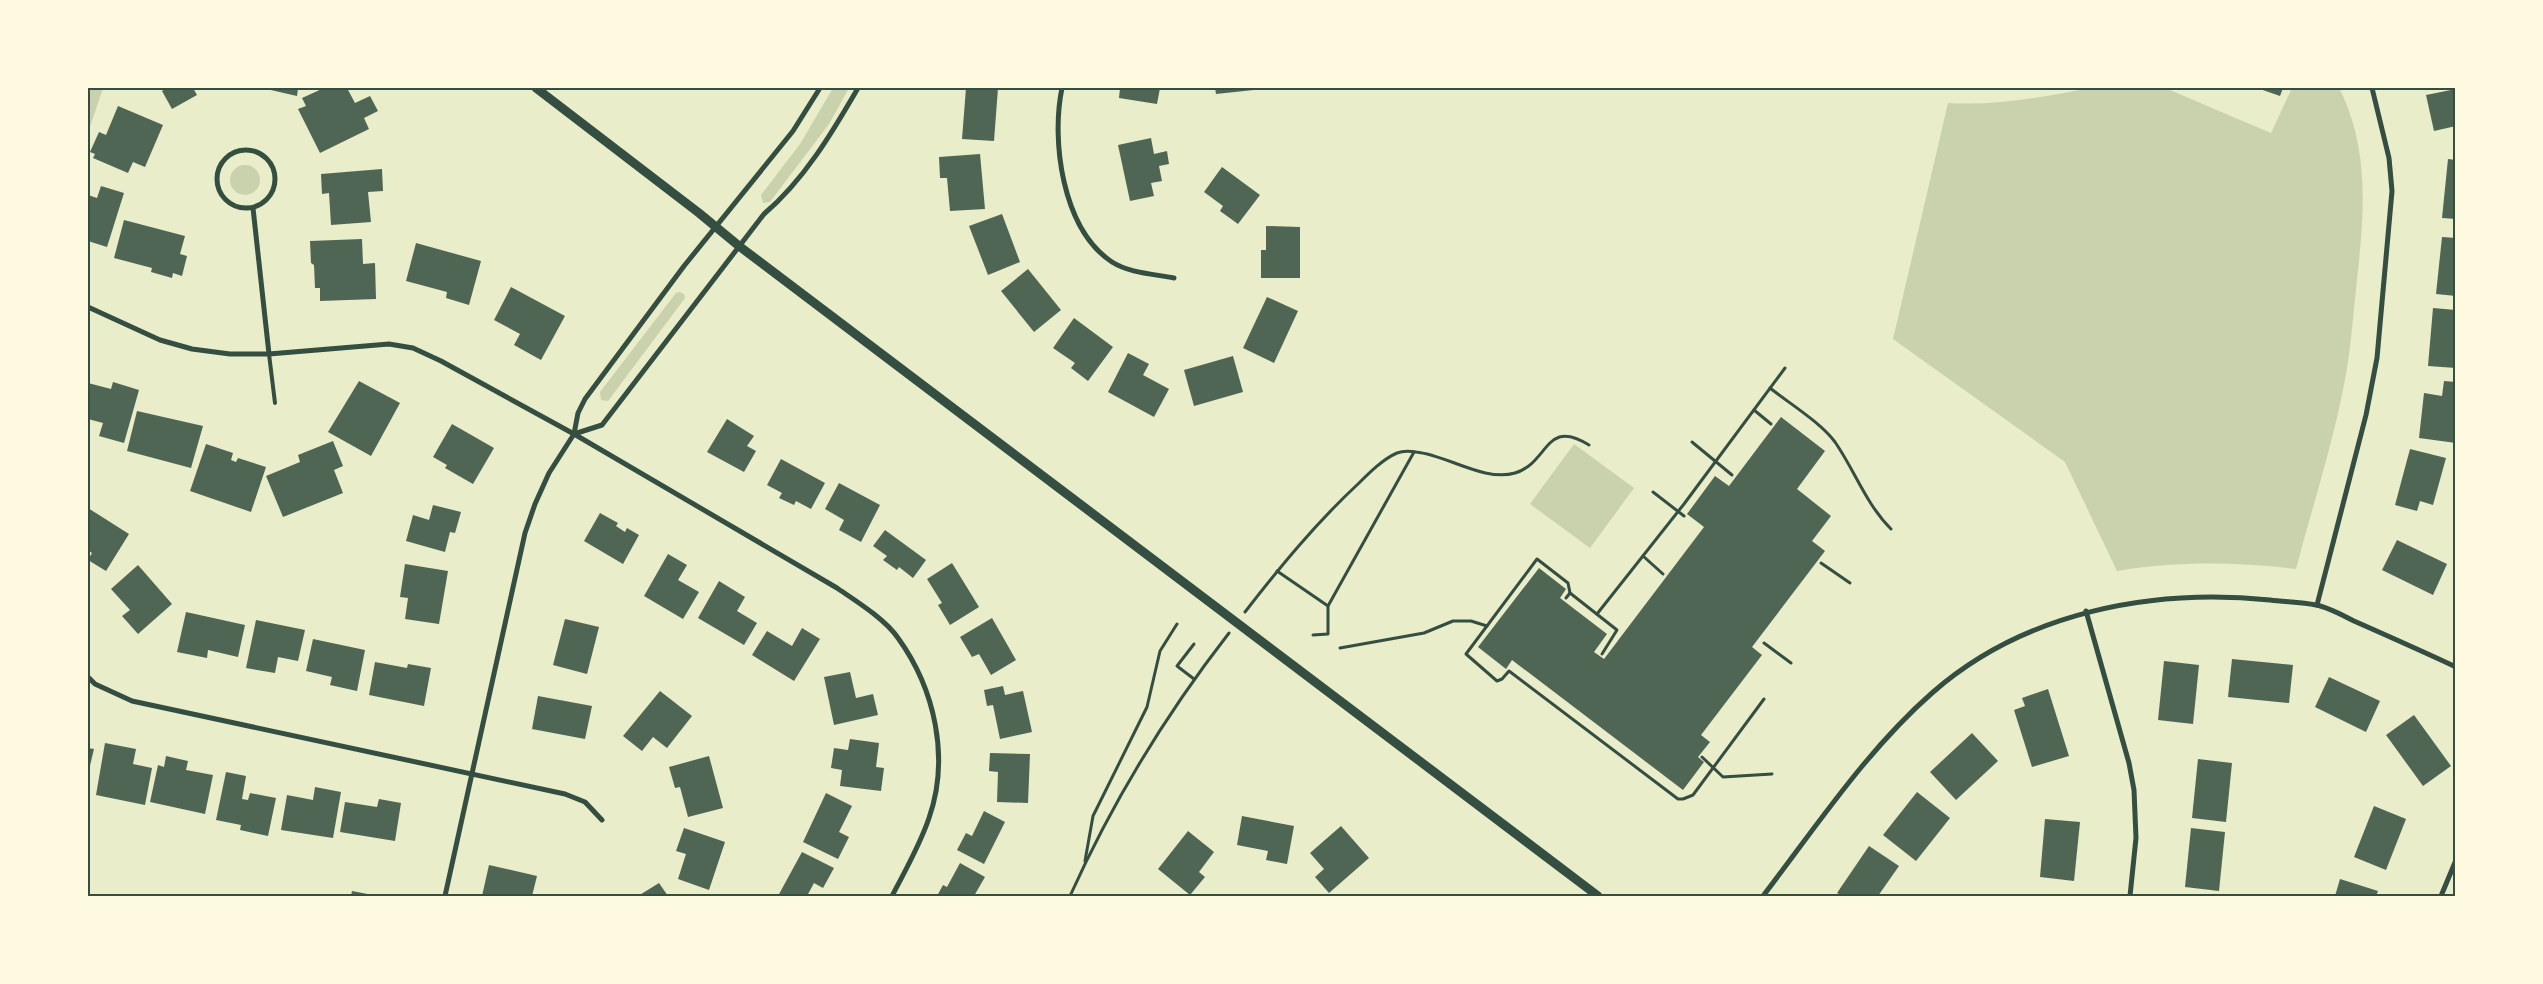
<svg xmlns="http://www.w3.org/2000/svg" width="2543" height="984" font-family="Spectral,serif">
<rect width="100%" height="100%" fill="#e9edc9"/>
<g fill="#cad2ad">
<polygon points="88,88 103,88 88,133"/>
<polygon points="833,88 849,88 829,124 770,202 763,203 761,195 800,144"/>
<path d="M2090,88h75l106,45 21,-45h49l-1,2c30,60 24,125 17,190 -4,35 -6,70 -13,105 -12,62 -32,123 -48,184 -60,-7 -118,-8 -179,2l-52,-109 -172,-123 55,-236c47,3 96,-6 142,-15z"/>
<circle cx="245" cy="180" r="15"/>
<polygon points="680,292 684,294 685,298 608,401 601,400 600,392 676,293"/>
<polygon points="1574,444 1634,488 1590,548 1530,504"/>
</g>
<g fill="#4f6655">
<polygon points="166,88 193,88 197,95 172,109 162,91"/>
<polygon points="262,88 298,88 297,96"/>
<polygon points="324,88 347,88 355,103 370,96 378,111 364,118 369,129 320,153 298,109 306,106 302,98"/>
<polygon points="966,88 998,88 994,141 962,139"/>
<polygon points="1120,88 1160,88 1157,104 1119,98"/>
<polygon points="1215,88 1263,88 1263,89 1216,94"/>
<polygon points="2257,88 2283,88 2280,96"/>
<polygon points="2456,89 2456,126 2434,131 2426,95"/>
<polygon points="118,106 163,125 145,167 133,162 128,173 93,158 95,154 90,152 99,132 106,135"/>
<polygon points="1151,138 1154,154 1167,151 1169,164 1159,166 1162,181 1151,183 1154,196 1130,201 1118,145"/>
<polygon points="980,154 985,209 950,211 947,178 940,178 939,157"/>
<polygon points="2448,159 2456,160 2456,219 2442,218"/>
<polygon points="1222,167 1260,195 1238,224 1220,211 1223,206 1204,192"/>
<polygon points="382,169 383,191 368,192 371,222 331,225 329,193 322,194 321,174"/>
<polygon points="101,186 124,193 107,247 88,241 88,195 97,198"/>
<polygon points="1002,214 1020,262 988,275 969,226"/>
<polygon points="124,220 185,236 180,254 187,256 182,276 173,273 172,278 151,272 152,268 114,258"/>
<polygon points="1266,226 1300,227 1300,278 1261,278 1261,250 1266,250"/>
<polygon points="2442,237 2456,238 2456,296 2436,294"/>
<polygon points="362,239 363,264 375,263 376,299 320,301 320,288 315,288 314,265 311,263 310,241"/>
<polygon points="416,243 481,261 469,305 446,298 447,292 406,281"/>
<polygon points="1028,269 1061,310 1034,332 1001,291"/>
<polygon points="511,287 565,316 541,360 514,345 520,334 494,320"/>
<polygon points="1267,297 1298,311 1274,363 1243,348"/>
<polygon points="2433,308 2456,310 2456,368 2428,366"/>
<polygon points="1074,318 1113,347 1088,381 1071,368 1075,363 1053,348"/>
<polygon points="1128,353 1149,364 1143,375 1169,389 1154,417 1108,392"/>
<polygon points="1233,356 1243,392 1194,406 1184,370"/>
<polygon points="359,381 400,403 371,456 328,432"/>
<polygon points="2444,381 2456,382 2456,443 2419,438 2424,393 2442,396"/>
<polygon points="113,382 139,390 124,443 99,436 103,423 88,419 88,383 111,389"/>
<polygon points="137,411 203,426 191,468 127,451"/>
<polygon points="1781,417 1825,451 1797,489 1831,516 1812,541 1825,551 1752,647 1762,655 1701,735 1710,742 1698,757 1704,762 1683,790 1512,660 1506,669 1478,647 1539,568 1566,589 1560,598 1607,634 1594,652 1604,659 1704,527 1687,514 1715,476 1729,486"/>
<polygon points="727,419 754,436 747,446 756,451 744,472 707,452"/>
<polygon points="452,424 494,448 473,484 445,468 447,465 433,457"/>
<polygon points="333,441 343,466 334,470 343,493 283,517 266,476 300,462 298,455"/>
<polygon points="206,444 233,453 231,460 236,462 238,458 266,467 251,512 190,491"/>
<polygon points="2410,449 2446,458 2433,505 2420,501 2417,511 2395,505"/>
<polygon points="781,459 825,483 811,509 796,501 794,505 779,498 782,493 767,485"/>
<polygon points="839,483 880,505 861,542 839,530 844,520 825,509"/>
<polygon points="433,505 461,512 455,533 450,532 445,552 406,541 413,515 429,520"/>
<polygon points="88,508 129,534 106,571 88,560 92,553 89,551 88,554"/>
<polygon points="600,513 618,523 616,526 625,532 627,528 639,535 623,564 584,541"/>
<polygon points="885,530 926,560 913,578 899,567 897,570 883,560 887,556 873,546"/>
<polygon points="2397,540 2447,564 2433,595 2382,570"/>
<polygon points="668,554 687,565 678,580 699,592 683,619 644,596"/>
<polygon points="952,563 979,607 950,625 938,605 942,603 927,579"/>
<polygon points="405,564 448,571 439,624 405,619 408,598 400,597"/>
<polygon points="138,565 172,604 138,634 122,616 130,610 111,589"/>
<polygon points="719,581 745,597 737,611 757,623 744,645 698,618"/>
<polygon points="186,612 245,625 238,657 208,650 207,658 177,652"/>
<polygon points="992,618 1016,660 991,675 979,654 972,657 960,637"/>
<polygon points="565,619 599,627 587,674 553,665"/>
<polygon points="256,620 305,630 298,661 278,657 275,673 246,668"/>
<polygon points="802,628 820,639 794,681 752,655 767,631 792,646"/>
<polygon points="313,639 365,650 357,691 330,685 332,677 306,671"/>
<polygon points="2232,659 2293,665 2289,703 2228,697"/>
<polygon points="2164,661 2199,665 2193,724 2158,720"/>
<polygon points="375,662 407,668 408,664 431,668 424,706 369,695"/>
<polygon points="850,672 856,698 873,694 878,715 834,725 824,677"/>
<polygon points="2329,677 2380,701 2366,732 2315,707"/>
<polygon points="1003,686 1005,695 1023,691 1032,732 1000,739 993,705 987,706 984,690"/>
<polygon points="2048,689 2069,756 2032,767 2014,710 2025,706 2022,698"/>
<polygon points="660,691 692,716 667,748 653,737 642,751 623,736"/>
<polygon points="538,696 592,706 585,739 532,729"/>
<polygon points="2414,715 2451,766 2423,786 2386,735"/>
<polygon points="1972,733 1998,761 1956,800 1930,772"/>
<polygon points="850,739 879,743 876,767 884,768 881,791 840,786 842,770 831,768 834,748 848,750"/>
<polygon points="105,743 136,749 133,764 152,768 145,805 96,795"/>
<polygon points="88,748 94,749 88,774"/>
<polygon points="990,753 1030,754 1028,803 997,802 998,772 989,771"/>
<polygon points="166,756 188,761 186,770 213,775 205,814 150,802 158,765 164,767"/>
<polygon points="709,756 723,808 688,817 680,787 675,788 669,767"/>
<polygon points="2198,759 2232,763 2226,822 2192,818"/>
<polygon points="226,772 246,776 242,799 248,800 250,793 276,798 268,836 240,830 241,825 216,820"/>
<polygon points="315,787 341,792 333,838 281,830 287,795 313,800"/>
<polygon points="1917,792 1950,818 1916,861 1883,835"/>
<polygon points="826,793 852,806 839,832 849,837 838,859 803,842"/>
<polygon points="379,799 401,803 395,841 340,832 345,802 377,807"/>
<polygon points="2374,806 2406,819 2386,870 2354,857"/>
<polygon points="984,811 1005,822 984,864 957,850 966,833 972,836"/>
<polygon points="1242,816 1294,826 1287,864 1266,860 1268,851 1237,845"/>
<polygon points="2045,819 2080,822 2074,881 2040,877"/>
<polygon points="1341,826 1369,858 1329,893 1315,877 1324,869 1310,853"/>
<polygon points="684,828 725,842 709,890 678,879 686,854 676,851"/>
<polygon points="2191,828 2225,832 2219,891 2185,887"/>
<polygon points="1188,831 1214,852 1199,872 1205,877 1190,895 1158,869"/>
<polygon points="1869,846 1899,866 1878,896 1843,896 1837,893"/>
<polygon points="802,852 834,868 823,888 814,883 807,896 778,896"/>
<polygon points="960,863 985,877 974,896 937,896 943,885 947,887"/>
<polygon points="489,865 537,876 532,896 482,896"/>
<polygon points="2340,879 2378,891 2376,896 2335,896"/>
<polygon points="659,883 668,896 638,896"/>
<polygon points="352,891 378,896 351,896"/>
</g>
<g fill="none" stroke-linecap="round" stroke-linejoin="round">
<g stroke="#344e41" stroke-width="3">
<path d="M1770,388c20,16 50,34 65,54 20,29 31,62 56,87"/>
<polyline points="1754,410 1771,424"/>
<polyline points="1692,442 1732,475"/>
<polyline points="1653,492 1684,516"/>
<polyline points="1643,556 1663,574"/>
<polyline points="1821,563 1850,583"/>
<polyline points="1277,571 1328,606"/>
<polyline points="1570,593 1568,583 1537,559 1466,654 1497,681 1502,679 1509,671 1678,799 1683,799 1693,795 1764,699"/>
<polyline points="1566,598 1570,593 1617,630 1602,654"/>
<path d="M1245,612c35,-45 71,-89 113,-128 11,-11 25,-25 39,-31 5,-2 13,-2 19,-1 31,3 68,30 99,21 34,-10 30,-56 74,-28"/>
<polyline points="1597,614 1684,504 1785,368"/>
<polyline points="1313,635 1328,634 1328,606 1414,452"/>
<polyline points="1764,643 1791,663"/>
<polyline points="1340,648 1424,633 1453,621 1471,621 1487,626"/>
<polyline points="1194,679 1177,666 1194,644"/>
<polyline points="1702,757 1723,777 1772,774"/>
<polyline points="1085,861 1093,816 1147,707 1160,651 1177,624"/>
<path d="M1070,896c42,-93 96,-182 159,-263"/>
</g>
<polyline stroke="#344e41" stroke-width="4" points="269,354 275,403"/>
<g stroke="#344e41" stroke-width="5">
<path d="M1062,88c-11,52 0,141 50,174 17,11 42,12 62,16"/>
<circle cx="246" cy="179" r="29"/>
<polyline points="253,208 269,354"/>
<path d="M88,307l72,33 32,9 38,5h39l120,-10 24,4 28,13 133,73 263,154c19,13 48,31 61,50 37,51 52,120 31,180 -9,27 -24,53 -37,78"/>
<path d="M574,434l28,-9 162,-211c40,-34 68,-81 94,-126"/>
<polyline points="2317,605 2366,415 2377,358 2392,191 2389,158 2372,88"/>
<polyline points="2086,611 2129,763 2134,790 2136,838 2130,896"/>
<polyline points="88,677 95,684 132,701 565,794 585,802 602,820"/>
<polyline points="445,896 525,533 535,504 549,473 574,434 578,413 585,399 684,266 793,131 820,88"/>
<path d="M1763,896c53,-69 103,-145 169,-203 92,-81 220,-105 338,-93 15,2 31,2 46,5 12,2 26,10 38,16 34,15 68,30 102,46"/>
<polyline points="2441,896 2456,860"/>
</g>
<polyline stroke="#344e41" stroke-width="9" points="536,88 699,213 739,246 1598,896"/>
</g>
<rect width="2543" height="984" fill="none" stroke="#fefae0" stroke-width="178"/>
<rect x="89" y="89" width="2365" height="806" fill="none" stroke="#344e41" stroke-width="2"/>
</svg>
